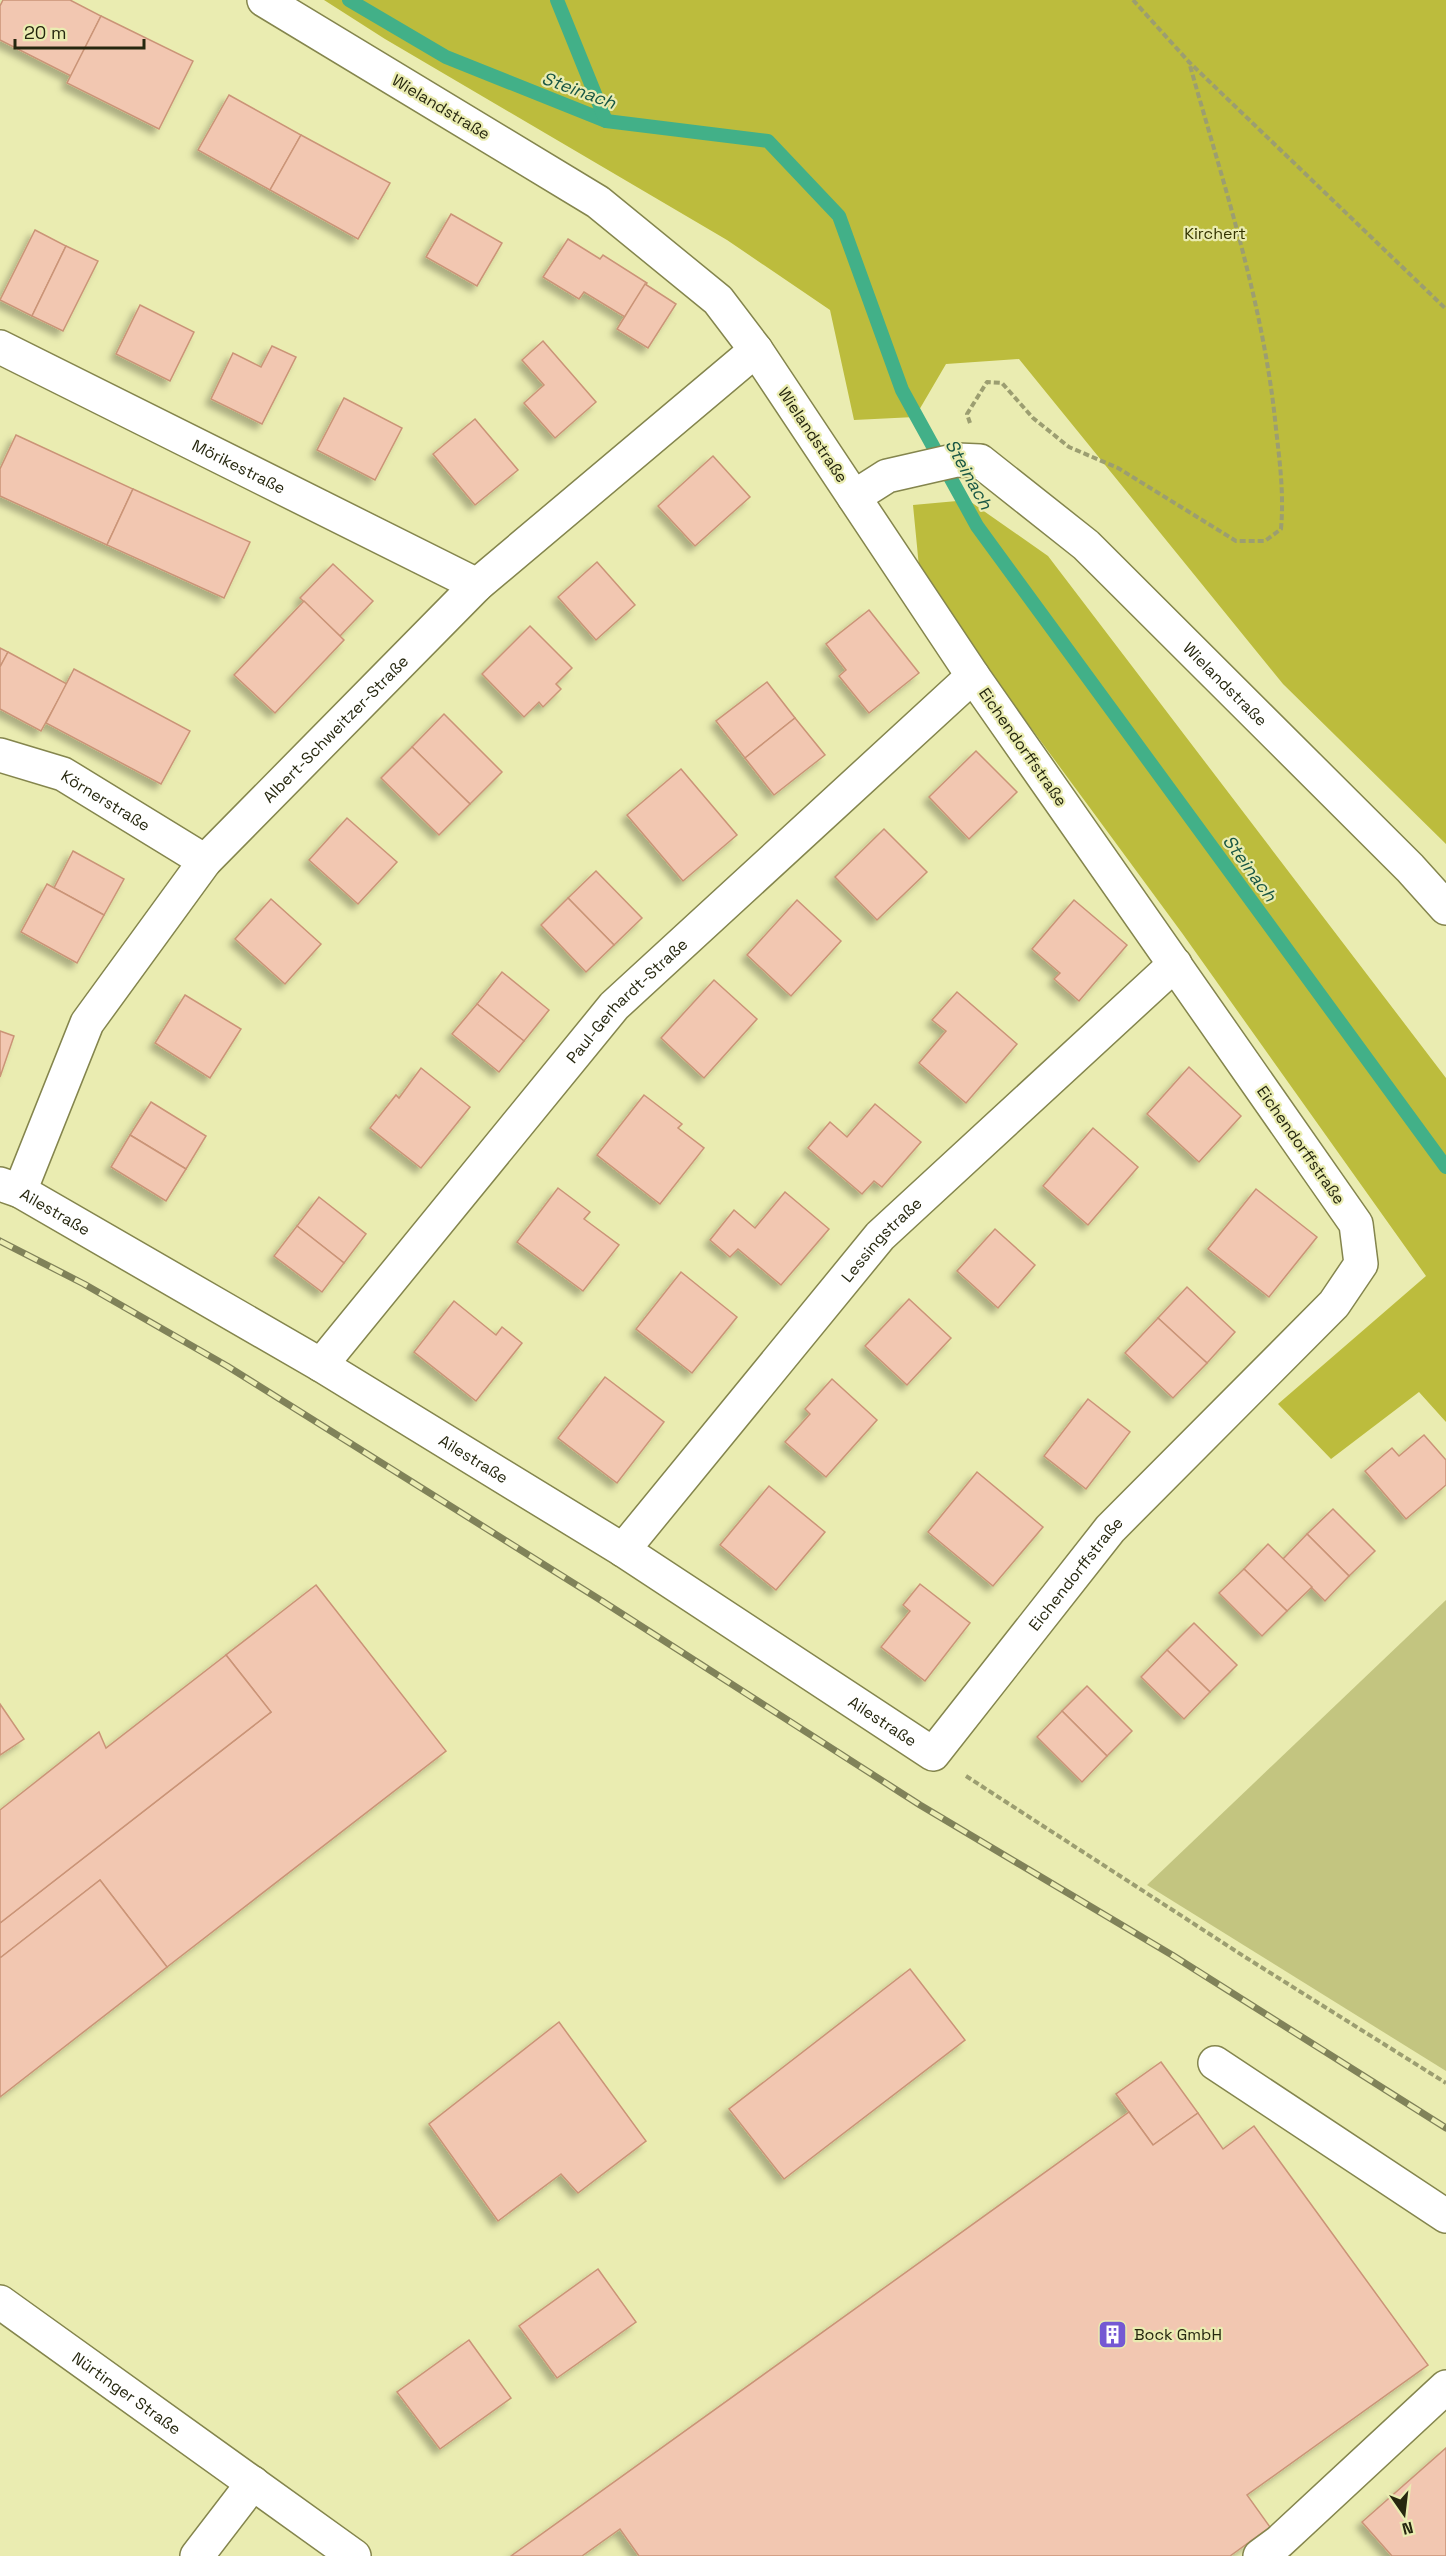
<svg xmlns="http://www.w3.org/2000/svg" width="1446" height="2556" font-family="'Space Grotesk',sans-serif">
<defs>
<filter id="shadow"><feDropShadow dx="-5.5" dy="5.5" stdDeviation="3" flood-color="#0004"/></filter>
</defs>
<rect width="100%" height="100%" fill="#eaecb1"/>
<polygon fill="#c3c580" points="1446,1600 1446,2071 1147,1885"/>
<g fill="#bcbc3d">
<polygon points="324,0 1446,0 1446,844 1283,684 1019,359 946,364 915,417 854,420 830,310 727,240 385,39"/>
<polygon points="968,500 1048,556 1446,1078 1446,1422 1419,1392 1331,1459 1278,1404 1426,1276 1182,933 920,577 913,505"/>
</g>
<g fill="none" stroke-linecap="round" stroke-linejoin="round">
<g stroke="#42b088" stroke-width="14">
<polyline points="349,0 446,57 606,121 768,141 839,216 902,390 977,526 1446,1167"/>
<polyline points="557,0 606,121"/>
</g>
</g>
<g fill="#f2c7b1" stroke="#ca9477" stroke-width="1.5" filter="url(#shadow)">
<polygon points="3,0 70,0 101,16 71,76 0,40 0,6"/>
<polygon points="101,16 193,61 159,129 67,83"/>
<polygon points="229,95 301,135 270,190 198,150"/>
<polygon points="301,135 390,183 358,239 270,190"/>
<polygon points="451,214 502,243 477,286 426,257"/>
<polygon points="35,230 66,246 32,316 0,300"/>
<polygon points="568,239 600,259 603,255 647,283 625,317 584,292 579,299 543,277"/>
<polygon points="66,246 98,261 63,331 32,316"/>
<polygon points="645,284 676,304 648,348 617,329"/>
<polygon points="140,305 194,332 170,381 116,354"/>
<polygon points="543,341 596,402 555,438 524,403 544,385 522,360"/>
<polygon points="272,346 296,357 262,424 211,399 233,353 261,367"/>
<polygon points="344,398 402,428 375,480 317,450"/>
<polygon points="475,419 518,470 475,505 433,454"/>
<polygon points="16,435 133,489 107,545 0,496 0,469"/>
<polygon points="713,456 750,497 695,546 658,506"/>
<polygon points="133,489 250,542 224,598 107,545"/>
<polygon points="597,562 635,605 596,640 558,597"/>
<polygon points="333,564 373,601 340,636 300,598"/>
<polygon points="304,601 344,640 275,713 234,675"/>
<polygon points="869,610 919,673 869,713 839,676 846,670 826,644"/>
<polygon points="530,626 572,668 556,684 561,689 543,707 539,702 524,717 482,674"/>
<polygon points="0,648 8,652 0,667"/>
<polygon points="8,652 67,684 41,731 0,709 0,667"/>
<polygon points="74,669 190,731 161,784 46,723"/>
<polygon points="767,682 795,718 745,758 716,721"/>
<polygon points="444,714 502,772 470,804 412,747"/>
<polygon points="795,718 825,755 774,795 745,758"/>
<polygon points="412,747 470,804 439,835 381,778"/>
<polygon points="976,751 1017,792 969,839 929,797"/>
<polygon points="681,769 737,835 683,881 627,815"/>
<polygon points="347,818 397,862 358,904 309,860"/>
<polygon points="884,829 927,872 877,920 835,877"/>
<polygon points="73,851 124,879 104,915 54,888"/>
<polygon points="596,871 642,918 614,945 568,898"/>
<polygon points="47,884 104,915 77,963 21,932"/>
<polygon points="568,898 614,945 586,972 541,925"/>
<polygon points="271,899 321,944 285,984 235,939"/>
<polygon points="797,900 841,941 791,996 747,955"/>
<polygon points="1074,900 1127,945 1079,1001 1054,979 1060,973 1032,949"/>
<polygon points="502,972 549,1010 524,1041 477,1004"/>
<polygon points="714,980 757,1019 704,1078 661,1038"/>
<polygon points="957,992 1017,1044 966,1103 919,1063 946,1031 932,1020"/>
<polygon points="185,995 241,1029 210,1078 155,1043"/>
<polygon points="477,1004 524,1041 499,1072 452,1034"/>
<polygon points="0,1031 14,1036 0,1077"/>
<polygon points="1189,1067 1241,1116 1199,1162 1147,1114"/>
<polygon points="421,1068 470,1107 421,1168 370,1128 396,1095 399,1098"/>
<polygon points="644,1095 682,1124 678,1128 704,1148 660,1204 597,1155"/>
<polygon points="151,1102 206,1136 186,1169 130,1135"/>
<polygon points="875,1104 921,1142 882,1187 874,1181 862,1194 808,1148 830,1122 847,1137"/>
<polygon points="1093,1128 1138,1167 1088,1225 1043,1186"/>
<polygon points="130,1135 186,1169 166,1201 111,1167"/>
<polygon points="558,1188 590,1212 584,1219 619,1245 583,1291 517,1242"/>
<polygon points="1256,1189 1317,1237 1269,1297 1208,1249"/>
<polygon points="785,1192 829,1229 781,1285 738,1249 730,1257 710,1240 734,1210 755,1228"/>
<polygon points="319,1197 366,1234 344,1263 297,1226"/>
<polygon points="297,1226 344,1263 322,1292 274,1256"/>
<polygon points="995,1229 1035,1265 998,1308 957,1271"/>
<polygon points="681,1272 737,1317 692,1373 636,1329"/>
<polygon points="1187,1287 1235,1332 1207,1363 1158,1318"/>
<polygon points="909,1299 951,1338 907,1385 865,1346"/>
<polygon points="454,1301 496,1335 502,1327 522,1343 476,1401 414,1352"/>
<polygon points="1158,1318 1207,1363 1173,1398 1125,1353"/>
<polygon points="605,1377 664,1422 617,1483 558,1438"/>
<polygon points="832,1379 877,1420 826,1477 785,1442 810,1414 805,1409"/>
<polygon points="1088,1399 1130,1432 1086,1489 1044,1456"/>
<polygon points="1424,1435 1446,1460 1446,1485 1406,1519 1365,1471 1392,1448 1399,1456"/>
<polygon points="977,1472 1043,1527 993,1586 928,1532"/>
<polygon points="769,1486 825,1532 776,1590 720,1545"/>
<polygon points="1333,1509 1375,1551 1349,1576 1307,1534"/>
<polygon points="1307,1534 1349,1576 1325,1601 1283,1559"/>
<polygon points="1268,1544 1312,1587 1287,1611 1244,1569"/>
<polygon points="1244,1569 1287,1611 1262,1636 1219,1593"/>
<polygon points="920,1584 970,1623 925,1681 881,1647 910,1611 903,1605"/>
<polygon points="316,1585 446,1751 167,1967 100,1880 0,1958 0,1923 271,1712 226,1655"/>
<polygon points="1194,1623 1237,1665 1210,1692 1167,1650"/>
<polygon points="1167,1650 1210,1692 1184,1719 1141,1677"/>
<polygon points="226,1655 271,1712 0,1923 0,1810 99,1732 106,1748"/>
<polygon points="1087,1686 1132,1731 1107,1756 1062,1711"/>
<polygon points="0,1704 24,1739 0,1755"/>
<polygon points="1062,1711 1107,1756 1082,1782 1037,1737"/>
<polygon points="100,1880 167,1967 0,2097 0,1958"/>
<polygon points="910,1969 965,2040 784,2179 729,2109"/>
<polygon points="559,2022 646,2141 578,2193 561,2174 498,2221 429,2124"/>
<polygon points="1161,2062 1198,2113 1153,2145 1116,2094"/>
<polygon points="1129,2112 1153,2145 1198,2113 1223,2149 1254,2126 1428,2365 1247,2495 1270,2527 1230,2556 639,2556 620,2529 582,2556 511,2556"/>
<polygon points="598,2269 636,2322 557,2378 519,2326"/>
<polygon points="469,2340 511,2398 440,2449 397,2392"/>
<polygon points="1446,2448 1446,2556 1392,2556 1362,2522"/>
</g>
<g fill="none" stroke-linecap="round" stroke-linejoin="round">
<defs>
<g id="minor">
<path id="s1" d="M0,347l477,238"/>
<path id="s2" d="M854,497l33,-21 70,-16 23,1 106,84 324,323 36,40"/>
<path id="s3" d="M0,755l63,19 142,87"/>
<path id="s4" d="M0,1184l20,7 301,174 302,185 310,204 177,-225 224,-225 27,-40 -5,-40 -383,-548 -217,-326 -38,-50 -120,-98 -334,-202"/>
<path id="s5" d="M20,1191l67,-168 118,-162 272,-276 279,-235"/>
<path id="s6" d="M321,1365l293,-359 359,-330"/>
<path id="s7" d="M623,1550l257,-314 295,-272"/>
<polyline points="1215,2063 1446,2216"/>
<path id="s8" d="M0,2302l354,254"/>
<polyline points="197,2556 253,2483"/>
<polyline points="1260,2556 1279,2542 1446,2387"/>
</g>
</defs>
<use href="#minor" stroke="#84854d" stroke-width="36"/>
<g stroke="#9c9e71" stroke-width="4" stroke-dasharray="6 3" stroke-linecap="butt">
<polyline points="1133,0 1189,62 1446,309"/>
<path d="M970,423l-3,-9 20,-32 15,1 31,35 36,29 49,21 118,73h29l16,-12c3,-35 -1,-65 -5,-100 -12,-125 -53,-246 -87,-367"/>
<polyline points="966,1776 1245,1957 1446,2083"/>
</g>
<use href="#minor" stroke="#fff" stroke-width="33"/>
<defs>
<polyline id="rail" points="0,1241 84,1284 227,1366 602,1601 920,1805 1172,1955 1446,2128"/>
</defs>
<use href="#rail" stroke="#808259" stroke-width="7"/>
<use href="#rail" stroke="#eaecb1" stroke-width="4.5" stroke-dasharray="14" stroke-linecap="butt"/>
</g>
<defs>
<symbol id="building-square" viewBox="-11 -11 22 22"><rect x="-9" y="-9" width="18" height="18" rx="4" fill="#7459d3" stroke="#eaecb1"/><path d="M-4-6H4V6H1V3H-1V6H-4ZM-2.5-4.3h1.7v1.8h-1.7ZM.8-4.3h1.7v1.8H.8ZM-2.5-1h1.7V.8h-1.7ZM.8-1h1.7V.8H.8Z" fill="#fff"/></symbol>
</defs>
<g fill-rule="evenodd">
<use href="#building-square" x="1096" y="2318" width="33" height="33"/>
</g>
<g text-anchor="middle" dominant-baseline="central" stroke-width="4.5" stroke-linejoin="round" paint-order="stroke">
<g font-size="16" fill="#26270f" stroke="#eaecb1">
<text transform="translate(441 107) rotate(31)">Wielandstraße</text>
<text transform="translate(813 435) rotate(56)">Wielandstraße</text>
<text stroke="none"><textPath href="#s1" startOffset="267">Mörikestraße</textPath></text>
<text stroke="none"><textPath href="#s2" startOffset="466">Wielandstraße</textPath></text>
<text stroke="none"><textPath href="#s5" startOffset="567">Albert-Schweitzer-Straße</textPath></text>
<text transform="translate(1023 747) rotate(55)">Eichendorffstraße</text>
<text stroke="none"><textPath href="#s3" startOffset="116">Körnerstraße</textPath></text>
<text stroke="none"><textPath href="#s6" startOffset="476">Paul-Gerhardt-Straße</textPath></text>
<text transform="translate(1301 1145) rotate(55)">Eichendorffstraße</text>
<text stroke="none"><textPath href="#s4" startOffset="62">Ailestraße</textPath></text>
<text stroke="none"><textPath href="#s7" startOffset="404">Lessingstraße</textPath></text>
<text stroke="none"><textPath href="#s4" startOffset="548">Ailestraße</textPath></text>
<text stroke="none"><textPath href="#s4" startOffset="1324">Eichendorffstraße</textPath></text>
<text stroke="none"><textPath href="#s4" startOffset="1034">Ailestraße</textPath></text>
<text stroke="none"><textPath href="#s8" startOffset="156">Nürtinger Straße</textPath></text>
</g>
<g font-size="16" fill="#330" stroke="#eaecb1">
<text x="1215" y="233">Kirchert</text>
</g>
<g font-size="16" fill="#26270f" stroke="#eaecb1" text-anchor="start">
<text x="1134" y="2334">Bock GmbH</text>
</g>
<g font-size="18" font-style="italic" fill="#185644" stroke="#eaecb1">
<text transform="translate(579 90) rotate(20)">Steinach</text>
<text transform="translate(969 474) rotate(61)">Steinach</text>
<text transform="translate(1250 868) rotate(54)">Steinach</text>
</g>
</g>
<g transform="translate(1404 2514) rotate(166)" stroke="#eaecb1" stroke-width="4.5" paint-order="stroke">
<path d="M0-4.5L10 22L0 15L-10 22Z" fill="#26270f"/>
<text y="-9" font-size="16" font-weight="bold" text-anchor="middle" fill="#26270f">N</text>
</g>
<path d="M15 39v9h129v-9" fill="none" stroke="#26270f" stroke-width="3"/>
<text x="24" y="39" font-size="18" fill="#26270f" stroke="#eaecb1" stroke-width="4.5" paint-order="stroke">20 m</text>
</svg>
